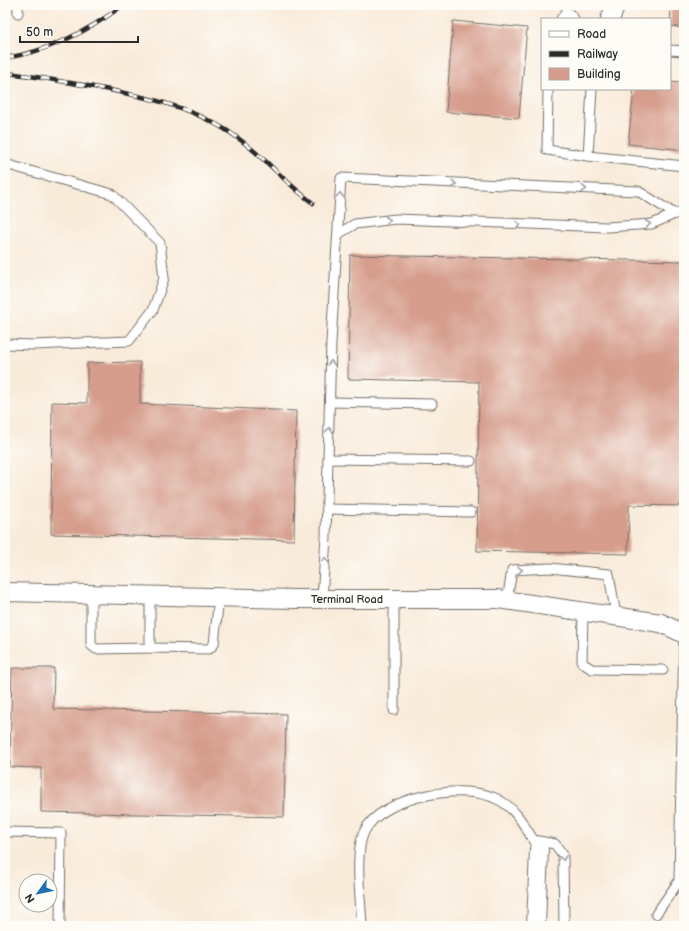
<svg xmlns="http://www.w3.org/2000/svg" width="689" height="931" font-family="'Balsamiq Sans',sans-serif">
<rect width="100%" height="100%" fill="#fdfcf7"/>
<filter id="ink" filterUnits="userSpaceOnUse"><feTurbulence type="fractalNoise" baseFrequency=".025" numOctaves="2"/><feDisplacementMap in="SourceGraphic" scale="8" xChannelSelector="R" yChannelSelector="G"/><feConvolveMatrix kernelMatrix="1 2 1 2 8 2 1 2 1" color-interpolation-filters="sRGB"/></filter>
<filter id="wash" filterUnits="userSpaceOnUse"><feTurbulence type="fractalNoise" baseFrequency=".012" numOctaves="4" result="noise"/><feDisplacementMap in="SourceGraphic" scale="16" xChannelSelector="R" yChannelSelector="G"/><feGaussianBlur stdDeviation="0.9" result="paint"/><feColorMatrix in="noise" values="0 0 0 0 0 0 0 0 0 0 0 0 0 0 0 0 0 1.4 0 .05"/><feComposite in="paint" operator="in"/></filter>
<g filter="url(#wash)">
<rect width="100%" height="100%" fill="#f9ebda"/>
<g id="blocks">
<g fill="#d69d8c">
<polygon points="671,5 684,5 684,28 670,26"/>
<polygon points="453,21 527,28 519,118 446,112"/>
<polygon points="670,82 684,83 684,150 628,144 634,89 670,89"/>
<polygon points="350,255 684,261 684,506 629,505 628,554 477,551 479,382 348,379"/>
<polygon points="140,362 140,404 296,411 294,540 51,534 52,402 87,403 87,363"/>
<polygon points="12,668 54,668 53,709 286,714 284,817 41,812 41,768 10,767"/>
</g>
</g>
</g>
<g filter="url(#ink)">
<use href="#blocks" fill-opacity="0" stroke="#736e68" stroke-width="1"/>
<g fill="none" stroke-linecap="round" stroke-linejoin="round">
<defs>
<g id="lane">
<polyline points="18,13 18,5"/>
<polyline points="561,19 567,11 574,19"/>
<polyline points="670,50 684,51"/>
<polyline points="548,89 547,150 588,156"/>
<polyline points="592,89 588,156 684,166"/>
<polyline points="5,164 112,194 160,243 164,278 153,310 129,341 34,345 5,344"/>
<polyline points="338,234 355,224 396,219 607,227 652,224 684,210"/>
<polyline points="330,402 432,404"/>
<polyline points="328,459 471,461"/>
<polyline points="327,509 471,512"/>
<polyline points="91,594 91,645 96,649 150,648 150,595"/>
<polyline points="322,599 326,537 331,343 341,178 638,191 675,214"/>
<polyline points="394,599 394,710"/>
<polyline points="507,601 512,570 550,568 609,574 616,616"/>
<polyline points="583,612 582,663 592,669 663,670"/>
<polyline points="150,648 209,649 214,644 219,597"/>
<polyline points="5,832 61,833 60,926"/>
<polyline points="533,840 555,844 563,855 564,926"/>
<polyline points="656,914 679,881 684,633"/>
<path d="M362,926c-1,-24 -8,-73 2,-94 17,-36 102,-51 135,-32 19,10 28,31 40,49"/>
</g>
<g id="street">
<polyline points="610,19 616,5"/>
<polyline points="5,592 295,599 498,599 661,623 684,634"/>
<polyline points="536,926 539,849"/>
</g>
</defs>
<use href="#lane" stroke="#736e68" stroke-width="11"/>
<use href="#street" stroke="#736e68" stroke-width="20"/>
<use href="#lane" stroke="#fff" stroke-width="9"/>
<use href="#street" stroke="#fff" stroke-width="18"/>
<defs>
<g id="rail">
<path d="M5,58c42,-6 84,-27 118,-53"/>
<path d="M5,73c24,2 48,7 72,11 55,10 111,19 158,52 28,19 50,47 78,67"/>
</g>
</defs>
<use href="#rail" stroke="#2b2b2b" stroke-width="4.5"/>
<use href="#rail" stroke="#fdfcf7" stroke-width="3" stroke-dasharray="9" stroke-linecap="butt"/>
</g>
<defs><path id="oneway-chevron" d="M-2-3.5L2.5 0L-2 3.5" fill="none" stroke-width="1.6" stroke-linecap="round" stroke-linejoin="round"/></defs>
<g stroke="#a0a0a0">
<use href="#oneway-chevron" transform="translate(454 184) rotate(3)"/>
<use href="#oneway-chevron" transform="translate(584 189) rotate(2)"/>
<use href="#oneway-chevron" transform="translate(340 195) rotate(-87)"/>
<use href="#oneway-chevron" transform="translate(388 220) rotate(-7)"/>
<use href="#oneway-chevron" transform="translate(648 224) rotate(-8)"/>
<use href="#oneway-chevron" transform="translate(518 225) rotate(2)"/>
<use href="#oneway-chevron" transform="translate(331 363) rotate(-89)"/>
<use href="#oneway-chevron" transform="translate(329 430) rotate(-89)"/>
<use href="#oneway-chevron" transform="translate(325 560) rotate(-86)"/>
<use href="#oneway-chevron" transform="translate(520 570) rotate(-2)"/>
<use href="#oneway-chevron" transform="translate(563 858) rotate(81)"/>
</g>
</g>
<g text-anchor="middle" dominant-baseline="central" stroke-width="3.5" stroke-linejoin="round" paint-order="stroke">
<g font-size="11" fill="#2b2b2b" stroke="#fdfcf7">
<text x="347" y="599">Terminal Road</text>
</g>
</g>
<rect width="689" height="931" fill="none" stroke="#fdfcf7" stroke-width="20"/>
<rect x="541" y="18" width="130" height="72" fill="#fdfcf7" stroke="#a9a8a5"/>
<rect x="549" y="31" width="20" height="6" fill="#ffffff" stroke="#a9a8a5"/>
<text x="577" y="38" font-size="12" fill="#2b2b2b">Road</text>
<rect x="549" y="51" width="20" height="6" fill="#2b2b2b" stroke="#a9a8a5"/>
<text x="577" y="58" font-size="12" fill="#2b2b2b">Railway</text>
<rect x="549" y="68" width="20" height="12" fill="#d69d8c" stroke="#a9a8a5"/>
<text x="577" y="78" font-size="12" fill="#2b2b2b">Building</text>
<g transform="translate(38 893) rotate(237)"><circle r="19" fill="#fdfcf7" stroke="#a9a8a5"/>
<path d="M0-3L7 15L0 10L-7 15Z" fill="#1f6fb2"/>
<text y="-6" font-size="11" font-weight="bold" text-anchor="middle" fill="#2b2b2b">N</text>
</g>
<path d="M20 36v6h118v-6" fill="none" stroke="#2b2b2b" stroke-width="2"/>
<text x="26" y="36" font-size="12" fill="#2b2b2b" stroke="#fdfcf7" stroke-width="3" paint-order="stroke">50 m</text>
</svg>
